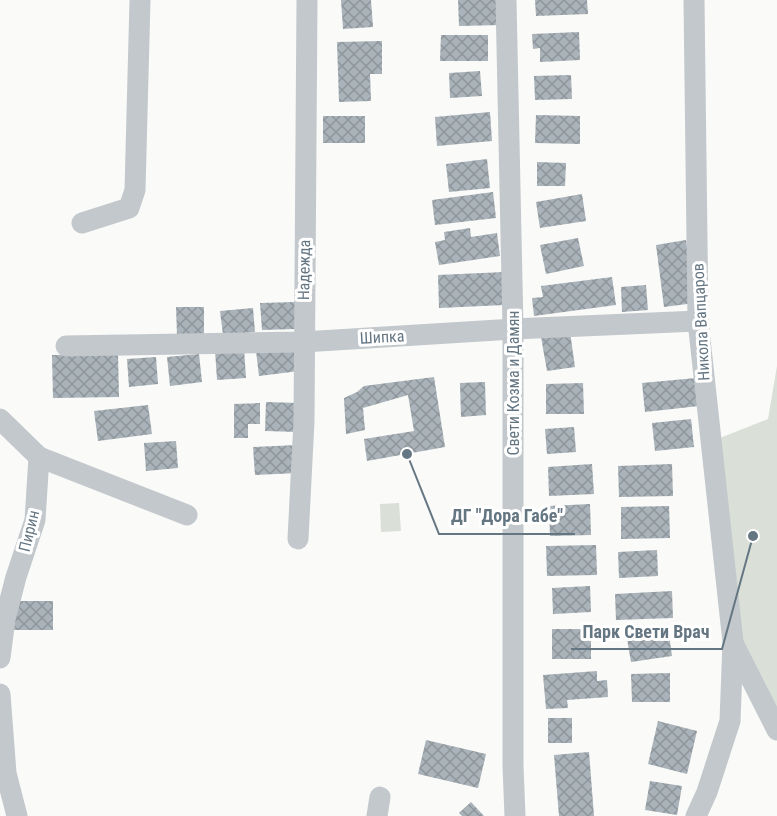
<svg xmlns="http://www.w3.org/2000/svg" width="777" height="816" font-family="'Roboto Condensed',sans-serif">
<defs>
<pattern id="building-cross-hatch" width="8" height="8" patternUnits="userSpaceOnUse" patternTransform="scale(1.5)"><rect width="8" height="8" fill="#aab3b9"/><path d="M0 0l8 8M0 8l8-8" fill="none" stroke="#8e969c"/></pattern>
</defs>
<rect width="100%" height="100%" fill="#fafaf8"/>
<g fill="#dadfd7">
<polygon points="777,366 777,719 736,634 720,438 768,419"/>
<polygon points="399,503 401,531 381,532 380,504"/>
</g>
<g fill="url(#building-cross-hatch)">
<polygon points="341,0 371,0 373,27 343,29"/>
<polygon points="458,0 500,0 501,25 459,26"/>
<polygon points="535,0 587,0 588,14 536,16"/>
<polygon points="579,32 580,60 540,62 540,48 533,49 532,34"/>
<polygon points="441,35 488,35 488,61 440,61"/>
<polygon points="382,41 382,74 370,74 371,101 339,102 337,42"/>
<polygon points="480,71 482,96 450,98 449,73"/>
<polygon points="571,75 572,99 535,100 534,76"/>
<polygon points="490,112 492,141 437,146 435,117"/>
<polygon points="536,115 580,116 580,144 535,143"/>
<rect x="323" y="116" width="42" height="27"/>
<polygon points="487,159 490,188 449,192 446,164"/>
<polygon points="537,162 566,163 565,186 537,186"/>
<polygon points="493,192 496,218 435,225 432,200"/>
<polygon points="582,194 586,221 540,228 536,202"/>
<polygon points="470,228 471,237 497,233 500,256 439,265 435,242 445,240 444,232"/>
<polygon points="578,238 584,266 546,274 540,245"/>
<polygon points="686,240 695,303 664,307 656,245"/>
<polygon points="504,272 505,305 439,308 438,275"/>
<polygon points="612,277 616,305 534,316 532,298 543,297 541,286"/>
<polygon points="646,285 648,310 622,312 621,287"/>
<polygon points="295,302 296,329 262,330 260,303"/>
<polygon points="176,307 204,307 204,334 177,335"/>
<polygon points="253,308 255,332 223,335 220,311"/>
<polygon points="570,332 575,367 547,371 541,337"/>
<polygon points="295,346 299,371 259,376 256,351"/>
<polygon points="244,348 246,378 217,380 215,350"/>
<polygon points="118,354 119,397 53,398 52,355"/>
<polygon points="199,354 202,382 170,386 167,357"/>
<polygon points="156,357 158,384 129,387 127,359"/>
<polygon points="434,377 445,447 367,461 364,439 414,431 408,395 363,408 365,430 346,434 344,398 357,392 364,386"/>
<polygon points="696,378 699,406 645,412 642,383"/>
<polygon points="485,382 486,415 461,417 460,383"/>
<polygon points="583,383 584,414 546,414 546,384"/>
<polygon points="266,402 299,403 297,432 265,431"/>
<polygon points="260,403 260,424 248,424 248,438 234,438 234,404"/>
<polygon points="148,405 152,434 98,441 94,411"/>
<polygon points="691,419 694,447 655,451 652,423"/>
<polygon points="574,427 576,452 547,454 545,429"/>
<polygon points="176,441 178,468 146,471 144,443"/>
<polygon points="297,445 298,473 255,475 253,447"/>
<polygon points="592,464 594,494 549,496 548,467"/>
<polygon points="672,464 673,496 619,497 618,466"/>
<polygon points="590,504 591,535 550,536 549,506"/>
<polygon points="669,506 670,538 621,539 621,507"/>
<polygon points="596,545 597,575 547,576 546,546"/>
<polygon points="657,550 658,576 619,578 618,552"/>
<polygon points="590,586 591,612 553,614 552,588"/>
<polygon points="672,591 673,618 616,620 615,594"/>
<polygon points="12,601 53,601 53,630 13,630"/>
<polygon points="668,627 672,656 631,662 626,633"/>
<rect x="552" y="629" width="39" height="30"/>
<polygon points="597,671 597,681 607,680 608,697 567,700 568,708 546,709 543,675"/>
<polygon points="670,673 670,702 632,702 631,674"/>
<rect x="548" y="718" width="24" height="25"/>
<polygon points="658,721 697,731 687,774 648,764"/>
<polygon points="426,740 486,754 478,788 418,774"/>
<polygon points="589,752 594,816 559,816 554,755"/>
<polygon points="650,781 682,786 677,815 645,810"/>
<polygon points="471,802 484,816 462,816 459,813"/>
</g>
<g fill="none" stroke-linecap="round" stroke-linejoin="round">
<g stroke="#c3c8cc" stroke-width="21">
<polyline points="506,0 513,329 513,766 515,816"/>
<polyline points="694,0 698,321 733,642 730,721 707,792 696,816"/>
<polyline points="82,223 129,208 135,190 140,0"/>
<polyline points="66,346 303,342 513,329 698,321"/>
<polyline points="0,419 39,457 35,520 16,577 5,619 0,658"/>
<polyline points="39,457 187,515"/>
<polyline points="298,539 304,421 307,0"/>
<polyline points="734,645 777,730"/>
<polyline points="0,694 6,773 17,816"/>
<polyline points="377,816 380,797"/>
</g>
</g>
<g text-anchor="middle" dominant-baseline="central" stroke-width="6" stroke-linejoin="round" paint-order="stroke">
<g font-size="16" fill="#657683" stroke="#fff">
<text transform="translate(304 270) rotate(-89)">Надежда</text>
<text transform="translate(701 322) rotate(-93)">Никола Вапцаров</text>
<text transform="translate(382 337) rotate(-3)">Шипка</text>
<text transform="translate(513 383) rotate(-90)">Свети Козма и Дамян</text>
<text transform="translate(29 531) rotate(-76)">Пирин</text>
</g>
</g>
<path fill="none" stroke="#657683" stroke-width="2" d="M407 454L439 534H575M753 536L722 649H571"/>
<g fill="#657683" stroke="#fff" stroke-width="2">
<circle cx="407" cy="454" r="6"/>
<circle cx="753" cy="536" r="6"/>
</g>
<g font-size="18" text-anchor="middle" font-weight="bold" fill="#657683" stroke="#fff" stroke-width="6" stroke-linejoin="round" paint-order="stroke">
<text x="507" y="522">ДГ "Дора Габе"</text>
<text x="646" y="638">Парк Свети Врач</text>
</g>
</svg>
